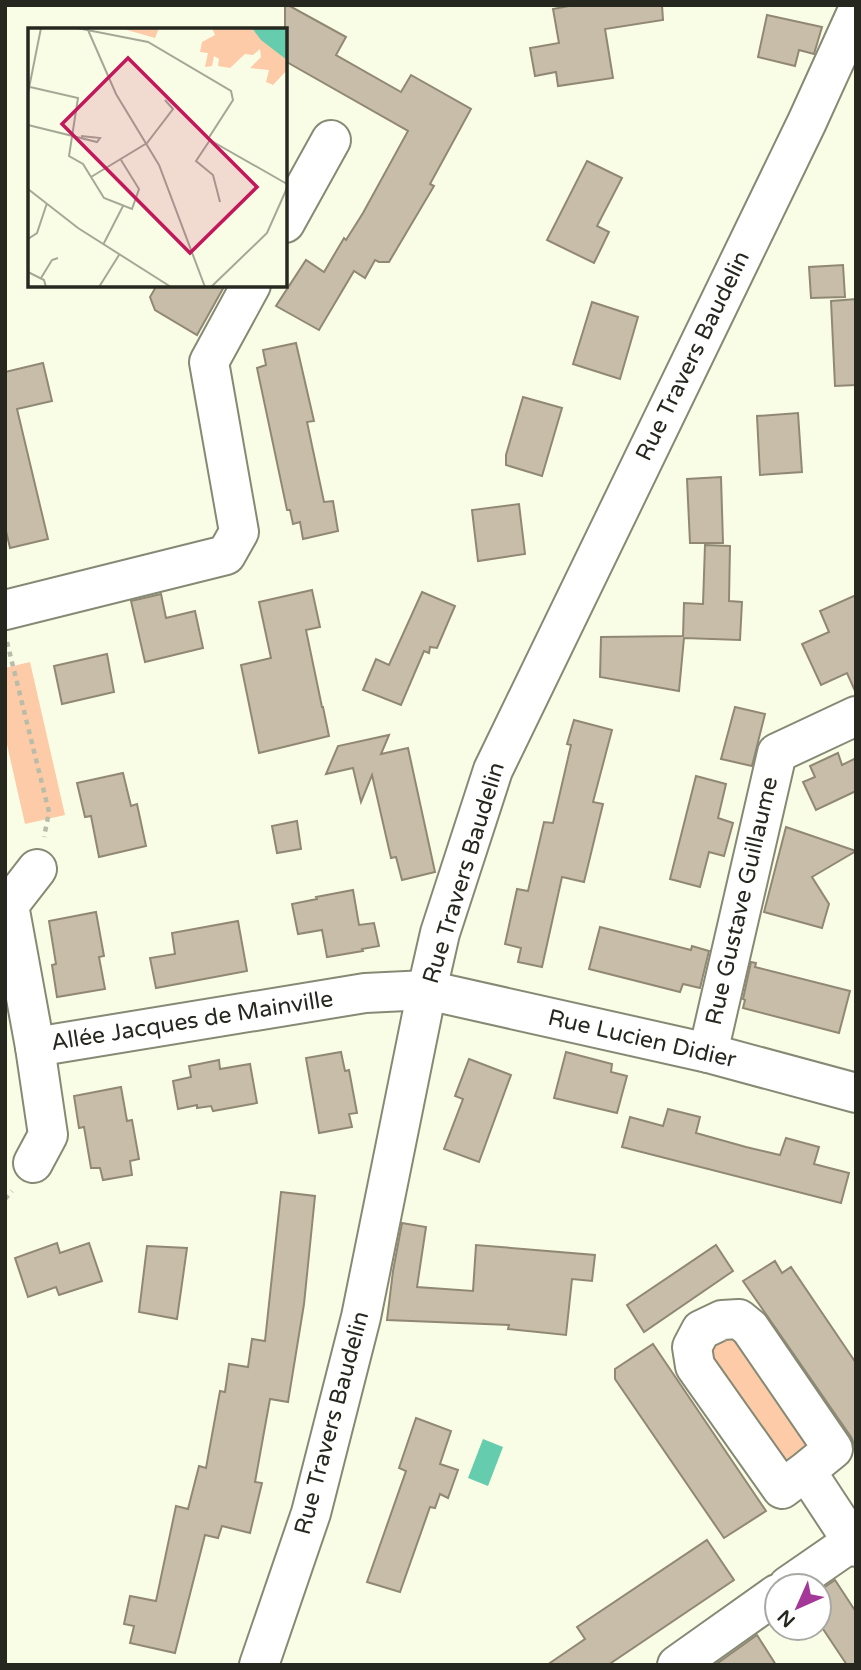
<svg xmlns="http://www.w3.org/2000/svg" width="861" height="1670" font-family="'Varela Round',sans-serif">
<rect width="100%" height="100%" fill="#fafde6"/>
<g fill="#fdcba8">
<polygon points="30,662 65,815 25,824 5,736 5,668"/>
<polygon points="730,1332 826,1448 783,1478 709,1355 715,1338"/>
</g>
<polygon fill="#65ccad" points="483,1439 503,1447 488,1486 468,1478"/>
<g fill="#c7bda8" stroke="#918874" stroke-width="2">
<polygon points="285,5 288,5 346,37 336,55 401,92 411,75 471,109 430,184 434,186 389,262 379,262 375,260 365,278 354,271 319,330 276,306 306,260 324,272 344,238 346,240 363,213 408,131 285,61"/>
<polygon points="574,5 662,5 663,20 605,29 613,78 558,86 556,72 535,76 530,48 559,43 553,9"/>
<polygon points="767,15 822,27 814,54 799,50 795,66 758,57"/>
<polygon points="587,161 622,178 597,226 609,232 594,263 547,240"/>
<polygon points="843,265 845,297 811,298 809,267"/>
<polygon points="157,285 225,285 197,335 155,310 150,297"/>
<polygon points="856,299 856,385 835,386 831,301"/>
<polygon points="592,302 638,317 620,379 573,364"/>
<polygon points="296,343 314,421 307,422 324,502 333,501 338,531 303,539 300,522 293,524 290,510 287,510 257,368 266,365 263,350"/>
<polygon points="43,363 52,401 17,409 48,539 10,548 5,527 5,372"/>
<polygon points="523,397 562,408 542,476 506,465 506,455"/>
<polygon points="798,413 802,472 760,475 757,416"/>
<polygon points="721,477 723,543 690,543 687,479"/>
<polygon points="519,504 525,554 478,561 472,510"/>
<polygon points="705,545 730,546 729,601 742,602 740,640 684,638 679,691 600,677 601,637 683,636 684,603 703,604"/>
<polygon points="312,590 320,627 306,630 322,707 323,707 329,736 259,753 241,665 271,658 259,602"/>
<polygon points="422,592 455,606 437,648 430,647 429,653 424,651 401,705 363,690 376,659 389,665"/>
<polygon points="161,594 166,618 195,611 203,648 145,662 131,601"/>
<polygon points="856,595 856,693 847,673 821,685 802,644 829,632 820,611"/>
<polygon points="107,654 114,692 62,704 54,666"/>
<polygon points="735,707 765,714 752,766 721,759"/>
<polygon points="574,720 612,730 593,802 603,804 584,882 562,877 542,967 518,962 521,948 505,944 517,889 528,891 544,822 553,823 571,745 567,744"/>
<polygon points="389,735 381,754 408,748 435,872 402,880 396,857 391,858 372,775 361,802 353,768 326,774 338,746"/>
<polygon points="838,753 842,765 856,758 856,791 816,810 803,782 815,777 810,766"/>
<polygon points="123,773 131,806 137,804 146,846 99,857 91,816 85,817 77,783"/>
<polygon points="696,776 726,784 718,818 733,823 724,856 709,852 700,887 670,879"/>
<polygon points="297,821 301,849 277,853 272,826"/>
<polygon points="786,827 856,851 812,877 829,904 822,928 764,912"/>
<polygon points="353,890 359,925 374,923 379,946 362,949 363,951 327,957 322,930 298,934 292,904 317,899 316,897"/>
<polygon points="96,912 104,956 99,957 105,989 57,997 52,965 56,964 49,921"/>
<polygon points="238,921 247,971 156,988 150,958 175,954 172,933"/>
<polygon points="600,927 691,950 692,946 709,951 700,988 683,984 680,992 589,969"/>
<polygon points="751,962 756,963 755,967 850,991 839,1033 743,1008 745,1000 743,999"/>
<polygon points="341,1052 345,1071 349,1070 357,1113 349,1114 352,1127 319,1133 306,1058"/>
<polygon points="566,1052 612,1064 611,1072 627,1076 617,1113 554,1098"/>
<polygon points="469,1059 511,1075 479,1162 444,1149 463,1099 455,1096"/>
<polygon points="219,1060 220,1069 250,1064 257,1103 213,1111 211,1106 197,1108 197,1105 178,1109 173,1081 191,1077 189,1066"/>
<polygon points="121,1087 127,1121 132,1120 139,1159 130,1161 132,1175 103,1180 100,1168 91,1168 84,1127 79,1128 74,1096"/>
<polygon points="668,1109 700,1117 696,1133 746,1147 780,1155 786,1138 819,1147 814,1164 849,1173 841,1203 622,1147 630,1117 663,1126"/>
<polygon points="281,1192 315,1196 304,1304 288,1402 270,1399 255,1482 262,1483 250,1533 222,1526 218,1538 205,1535 175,1653 130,1643 134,1626 124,1624 130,1596 156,1601 176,1506 188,1509 199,1466 206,1468 220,1391 225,1392 229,1364 248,1367 252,1339 265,1341"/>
<polygon points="402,1223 426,1227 417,1287 473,1291 476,1245 595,1255 592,1281 572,1279 566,1335 508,1329 509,1325 387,1320 393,1271"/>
<polygon points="57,1243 60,1253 89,1243 102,1281 59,1295 56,1287 28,1297 15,1258"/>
<polygon points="716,1245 733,1271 644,1332 627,1305"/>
<polygon points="147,1246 187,1248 177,1319 139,1312"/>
<polygon points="775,1261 782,1273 791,1267 856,1363 856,1449 851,1437 743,1281"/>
<polygon points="653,1344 766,1511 724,1538 615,1379 615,1369"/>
<polygon points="416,1418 451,1431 440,1464 458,1470 448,1498 440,1494 435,1508 430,1507 400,1592 367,1582 406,1471 399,1468"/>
<polygon points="707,1540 734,1580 608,1665 547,1665 585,1639 577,1627"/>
<polygon points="835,1580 856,1612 856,1665 847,1665 819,1623 819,1591"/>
<polygon points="757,1635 776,1665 715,1665"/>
</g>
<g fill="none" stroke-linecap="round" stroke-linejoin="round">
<defs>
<g id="minor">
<polyline points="285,223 331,140"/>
<polyline points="5,610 226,555 239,532 209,362 251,285"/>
<polyline points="35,1047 9,905 37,869"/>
<polyline points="708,1053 777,753 856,716"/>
<polyline points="33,1163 48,1135 35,1047 365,993 427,990 708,1053 856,1093"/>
<polyline points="806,1471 782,1489 695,1366 692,1347 701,1330 722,1320 739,1319 750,1328 833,1449 806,1471 856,1547"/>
<polyline points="788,1586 856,1539"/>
<polyline points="259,1665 311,1513 361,1317 427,990 440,933 493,770 807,122 856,14"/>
<polyline points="677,1665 777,1594"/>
</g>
</defs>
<use href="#minor" stroke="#868974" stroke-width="42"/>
<g stroke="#babcaa" stroke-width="4.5" stroke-dasharray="5 5" stroke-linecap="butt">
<polyline points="7,642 49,812 44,837"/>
<polyline points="5,1199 12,1191"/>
</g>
<use href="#minor" stroke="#fff" stroke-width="38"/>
</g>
<g text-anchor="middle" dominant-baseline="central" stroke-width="6" stroke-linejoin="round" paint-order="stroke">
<g font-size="23" fill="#26281f" stroke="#fff">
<text transform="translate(693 356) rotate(-64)">Rue Travers Baudelin</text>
<text transform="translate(464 873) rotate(-73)">Rue Travers Baudelin</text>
<text transform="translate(742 901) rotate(-77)">Rue Gustave Guillaume</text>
<text transform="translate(192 1021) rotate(-9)">Allée Jacques de Mainville</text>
<text transform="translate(642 1039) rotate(13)">Rue Lucien Didier</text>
<text transform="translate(332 1423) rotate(-75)">Rue Travers Baudelin</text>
</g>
</g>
<g transform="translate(28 28)">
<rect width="259" height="259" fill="#fafde6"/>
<path d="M92,0h39l-4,10zM184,0h40l35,32v10l-14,15 -7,-3 3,-12 -19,-2 11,-11 -1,-8 -7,6 -8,-1 -15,14 -12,-2 1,-7 -5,-3 -2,10 -7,1 3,-14 -8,-1 2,-10 13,-7z" fill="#fdcba8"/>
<path d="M224,0h35v32l-26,-20z" fill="#65ccad"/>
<path fill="none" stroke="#a5a896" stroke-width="2" d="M49,0l71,14 83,49 2,9 -25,39 79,45M60,2l28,64 43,71 46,122M2,59l48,11 -9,58 14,8 21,34 28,11 7,-20 -18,-29M0,65l13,-65M0,97l69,17 3,-4 -19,-2M182,112l-14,21 17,14 7,27M63,149l56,-34 26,-34 -8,-9M0,161l50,39 93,59M0,211l9,-6 10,-30M75,217l20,-39M0,244l16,8 2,7M13,250l11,-18 6,-2M71,259l20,-32M183,259l56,-54 20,-45"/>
<path fill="#c2185b" fill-opacity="0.15" stroke="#c2185b" stroke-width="3.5" d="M100,30l129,129 -67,66 -128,-129z"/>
<rect width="259" height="259" fill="none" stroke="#26281f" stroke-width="3.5"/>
</g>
<rect width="861" height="1670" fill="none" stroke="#26281f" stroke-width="14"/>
<g transform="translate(798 1607) rotate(225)"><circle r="33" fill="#ffffff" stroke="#a8a9a5" stroke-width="2"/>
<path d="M0-5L12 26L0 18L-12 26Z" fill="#a33898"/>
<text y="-10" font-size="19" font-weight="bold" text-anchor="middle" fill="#26281f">N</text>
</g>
</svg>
